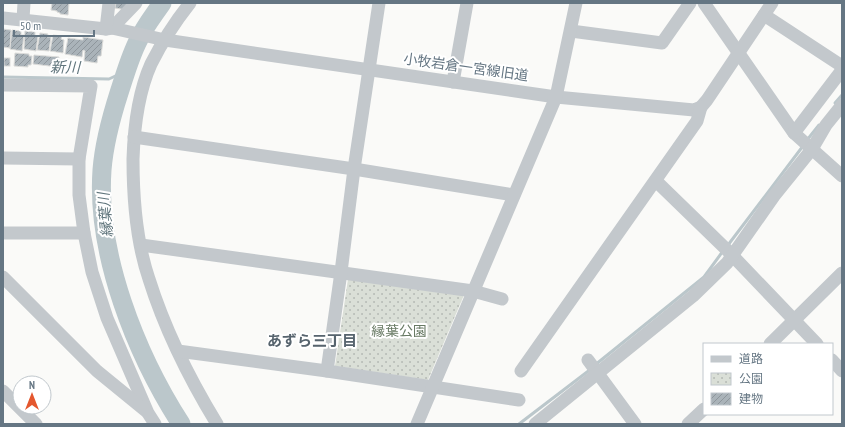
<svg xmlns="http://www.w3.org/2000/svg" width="845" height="427" font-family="'PT Sans Narrow','Noto Sans JP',sans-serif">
<defs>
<pattern id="park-dots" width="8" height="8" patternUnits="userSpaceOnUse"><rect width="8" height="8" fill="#dadfd7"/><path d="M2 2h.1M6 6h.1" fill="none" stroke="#b4b9b4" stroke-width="1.8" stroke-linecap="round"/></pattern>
<pattern id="building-hatch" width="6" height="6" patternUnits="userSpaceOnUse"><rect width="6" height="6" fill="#aab3b9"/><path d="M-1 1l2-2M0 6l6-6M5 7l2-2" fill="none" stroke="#8e969c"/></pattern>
</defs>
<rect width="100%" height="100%" fill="#fafaf8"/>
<polygon fill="url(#park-dots)" points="348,279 464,295 428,380 335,366"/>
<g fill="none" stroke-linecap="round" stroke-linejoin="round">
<g stroke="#bbc7cb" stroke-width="3">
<polyline points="3,77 109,79 126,71"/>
<polyline points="835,103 842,95"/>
<polyline points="807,140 819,125"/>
<polyline points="728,245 803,146"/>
<polyline points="595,365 704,277 723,251"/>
<polyline points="519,424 591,369"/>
</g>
<path stroke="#bbc7cb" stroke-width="19" d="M162,3c-8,12 -17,23 -23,36 -9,17 -14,36 -20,54 -8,25 -15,51 -17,77 -6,84 34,184 79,254"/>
</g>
<g fill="url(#building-hatch)" stroke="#dcdcda">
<polygon points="52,3 60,3 62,4 62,3 69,3 68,15 60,14 60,13 57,12 57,11 51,10"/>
<polygon points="116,3 132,3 127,10 115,8"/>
<polygon points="3,29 11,30 10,48 3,47"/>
<polygon points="12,30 21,31 21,35 24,35 22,51 10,49"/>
<polygon points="25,31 35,32 35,36 38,36 36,51 24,49"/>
<polygon points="40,33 48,34 47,37 51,37 49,51 37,50"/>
<polygon points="53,35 62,36 61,39 64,40 63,53 50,51"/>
<polygon points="83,37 103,40 101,56 98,56 97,63 84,61 85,51 83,50 82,57 65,54 68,38 83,40"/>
<polygon points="15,53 29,54 29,56 32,56 31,65 28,65 28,67 14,66"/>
<polygon points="34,55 59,57 58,67 33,64"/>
<rect x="4" y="58" width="6" height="8"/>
</g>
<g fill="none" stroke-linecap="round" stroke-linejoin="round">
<g stroke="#c3c8cc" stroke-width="13">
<path d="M190,3c-15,19 -28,39 -39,61 -13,29 -17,64 -18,95 0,40 3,82 16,120 16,51 40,99 68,145"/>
<polyline points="704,3 794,133 842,176"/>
<polyline points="764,15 842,66"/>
<polyline points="3,18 106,29 112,28 165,40 556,97 694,110 701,107 707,100 772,3"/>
<polyline points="23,19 24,3"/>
<polyline points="112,28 136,3"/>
<polyline points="106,29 109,3"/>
<polyline points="571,31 662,43 690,3"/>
<polyline points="453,82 467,3"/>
<polyline points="3,85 91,86 79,159 79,195 84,233 92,272 107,318 148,413 155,424"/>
<polyline points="794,133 842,70"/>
<polyline points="134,137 354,169 514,195"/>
<polyline points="3,158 79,159"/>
<polyline points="656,181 729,252 817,344"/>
<polyline points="3,233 84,233"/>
<polyline points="141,245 473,291 502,299"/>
<polyline points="3,277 97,371 146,411"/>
<polyline points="770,344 842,273"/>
<polyline points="178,351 327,371 519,400"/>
<polyline points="588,360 635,424"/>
<polyline points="832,360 842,371"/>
<polyline points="327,371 341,272 354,169 379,3"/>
<polyline points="521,371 697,121 701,107"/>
<polyline points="3,391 36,424"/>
<polyline points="417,424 556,97 576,3"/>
<polyline points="535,424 693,296 727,263 774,196 812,149 826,125 842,105"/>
<polyline points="688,424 704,409"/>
</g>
</g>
<g text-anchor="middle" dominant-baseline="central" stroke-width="4" stroke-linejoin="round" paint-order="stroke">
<g font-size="14" fill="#657683" stroke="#fff">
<text transform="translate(466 67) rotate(8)">小牧岩倉一宮線旧道</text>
</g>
<g font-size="14" fill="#687a64" stroke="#fff">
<text x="399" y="331">縁葉公園</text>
</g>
<g font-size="15" font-style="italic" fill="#60757c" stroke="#fff">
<text transform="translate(65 67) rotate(1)">新川</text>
<text transform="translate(105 215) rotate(-95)">縁葉川</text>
</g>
<g font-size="15" font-weight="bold" fill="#57646e" stroke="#fff">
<text x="312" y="340">あずら三丁目</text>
</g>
</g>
<rect width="845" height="427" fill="none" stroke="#657683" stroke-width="8"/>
<rect x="703" y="343" width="130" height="72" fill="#ffffff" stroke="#c1c8cd"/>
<rect x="711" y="356" width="20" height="6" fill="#c3c8cc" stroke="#c1c8cd"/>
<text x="739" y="363" font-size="12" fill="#657683">道路</text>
<rect x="711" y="373" width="20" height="12" fill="url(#park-dots)" stroke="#c1c8cd"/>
<text x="739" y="383" font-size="12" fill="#657683">公園</text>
<rect x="711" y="393" width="20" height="12" fill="url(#building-hatch)" stroke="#c1c8cd"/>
<text x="739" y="403" font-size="12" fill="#657683">建物</text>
<g transform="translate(32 395)"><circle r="19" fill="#ffffff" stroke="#c1c8cd"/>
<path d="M0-3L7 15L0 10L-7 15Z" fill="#e4572e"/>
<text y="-6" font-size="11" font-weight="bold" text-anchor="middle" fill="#657683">N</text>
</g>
<path d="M14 30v6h80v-6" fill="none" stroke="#657683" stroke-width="2"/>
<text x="20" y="30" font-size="12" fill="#657683" stroke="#ffffff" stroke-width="3" paint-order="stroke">50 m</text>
</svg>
